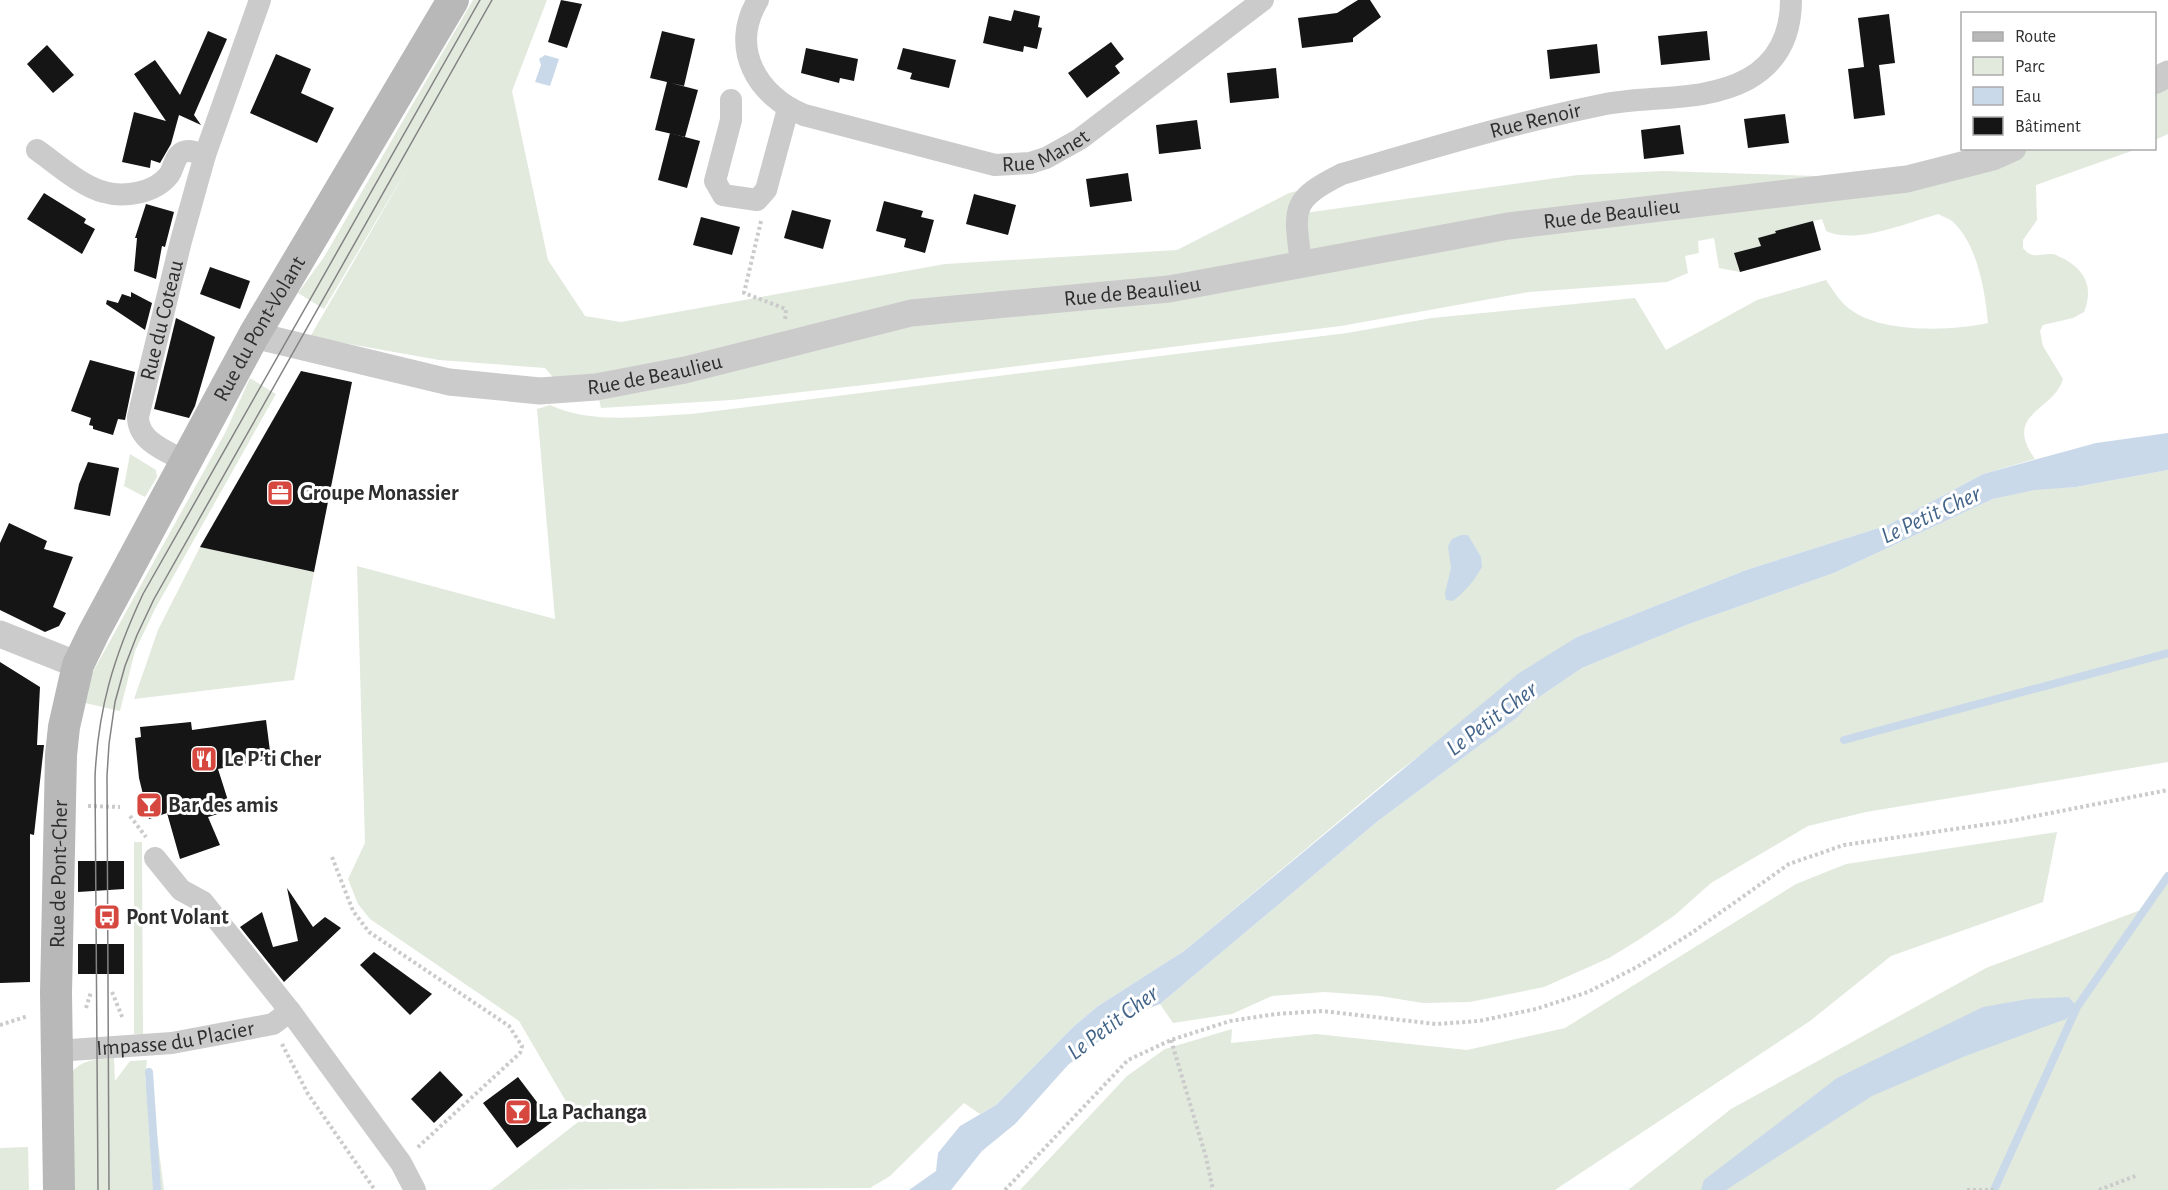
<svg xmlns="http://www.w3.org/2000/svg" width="2168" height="1190" font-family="'Alegreya Sans',sans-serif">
<rect width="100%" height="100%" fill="#fff"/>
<g fill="#e2eadd">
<path d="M473,0h74l-35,91 36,169 37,56 36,6 324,-58 232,-14 112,-57 26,-6 -18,27 281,-39 85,-4 244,8 106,-30h124l-101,36 1,35 -14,20v8c10,12 16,5 30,6 4,1 9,4 13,6 21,12 27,30 18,52l-11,6 -30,7 -3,6 3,15 20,33c-9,32 -61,34 -28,80l-52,15 -95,51 -142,45 -169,67 -183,138 -210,176 -86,55 -25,21 -77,78 -16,9 -16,-11 -74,73 -20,12 -379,2 87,-68 -59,-101 -149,-102 -12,-15 -10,-25 17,-36 -8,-277 198,53 -18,-210 13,-4c44,20 94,11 141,9l656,-81 85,-15 203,-20 31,52 91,-50 69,-20c8,12 16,25 28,32 32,21 98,19 134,11 -3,-31 -10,-77 -34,-100 -3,-4 -11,-6 -16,-9 -31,9 -83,31 -112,17l-4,-12 -47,12 1,2 -17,5 2,8 -26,7 5,19 -21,-4 -5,-30 -16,3 1,12 -14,3 3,17 -21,9 -138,10 -188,34 -468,58 -141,16 -131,8 -5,-21 -32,3 -19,-22 -106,-8 -129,-23 100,-173 -86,145 -26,-16 26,-36z"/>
<polygon points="2168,74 2168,134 2155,140 2155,81"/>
<polygon points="250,378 276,394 155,609 135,651 120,711 85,703 90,677 225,433"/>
<polygon points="130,454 156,470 157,477 145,497 124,486"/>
<polygon points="2168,470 2168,762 1866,812 1808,826 1711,883 1675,915 1640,939 1609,958 1544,987 1470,1002 1423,1003 1380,996 1325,992 1272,996 1232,1014 1173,1023 1160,1004 1378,821 1518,717 1529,704 1582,668 1689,624 1834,573 1993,499 2034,489 2076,487"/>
<polygon points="200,547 314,572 294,680 134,699 158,630"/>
<polygon points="2057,832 2043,902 1891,956 1810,1021 1555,1190 1020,1190 1127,1076 1165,1049 1232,1029 1231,1043 1316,1034 1467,1050 1565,1028 1796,884 1846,864"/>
<polygon points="134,842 142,842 143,1034 134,1034"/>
<polygon points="2168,875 2168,1190 1628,1190 1731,1109 1986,968 2146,908"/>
<path d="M114,1058l1,23 15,-20 17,-1 -2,19 11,48 8,63h-93l-3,-112c11,-19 26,-18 46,-20z"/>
<polygon points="28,1147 29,1190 0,1190 0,1148"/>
</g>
<g fill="#cad9e9">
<polygon points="545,55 559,59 550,86 535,82 541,65 539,59"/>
<polygon points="2168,433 2168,470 2076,487 2034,490 1993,499 1834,573 1689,624 1582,668 1529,704 1518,717 1378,821 1160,1004 1134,1014 1068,1065 1015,1124 982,1151 951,1190 909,1190 936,1171 938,1153 960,1126 996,1105 1073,1027 1098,1006 1184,951 1519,673 1577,637 1746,570 1888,525 1983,474 2096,443"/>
<path d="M1461,535h7l13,22 1,10c-8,14 -16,24 -29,34l-7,-1 -1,-7 6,-25 -3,-22 4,-7z"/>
<polygon points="2069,997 2077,1007 2066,1019 1963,1057 1872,1096 1726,1190 1701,1190 1704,1180 1837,1078 1983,1007 2028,999"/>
</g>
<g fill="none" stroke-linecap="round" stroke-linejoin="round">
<g stroke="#cad9e9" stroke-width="8">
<polyline points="1844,740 2168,653"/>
<polyline points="149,1072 157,1190"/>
<polyline points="1994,1190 2077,1007 2168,876"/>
</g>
</g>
<g fill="#151515">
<polygon points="561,0 582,4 567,48 548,42"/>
<polygon points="1358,0 1370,0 1381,17 1353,38 1353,42 1302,48 1298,18 1337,13"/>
<polygon points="1014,10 1040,16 1038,27 1042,28 1037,49 1024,46 1023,52 983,43 989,16 1011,21"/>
<polygon points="1889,14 1895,63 1879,65 1885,115 1854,119 1848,69 1864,67 1858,18"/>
<polygon points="208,31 227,39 194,115 201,125 179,115 171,144 160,163 151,160 150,168 122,162 134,112 166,121 134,74 155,60 180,95"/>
<polygon points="662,31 695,39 684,86 671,83 698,90 685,137 655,130 667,82 650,78"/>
<polygon points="1707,31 1710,60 1661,65 1658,36"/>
<polygon points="1111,42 1124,59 1115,66 1120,73 1087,98 1068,73"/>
<polygon points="1597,44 1600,73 1550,79 1547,50"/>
<polygon points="47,45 74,75 53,93 27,64"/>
<polygon points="806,48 858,59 854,81 840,78 839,83 801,73"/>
<polygon points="903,48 956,60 949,88 910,79 912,73 897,69"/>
<polygon points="276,54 311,69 301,93 334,108 317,143 250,113"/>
<polygon points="1276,68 1279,98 1230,103 1227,73"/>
<polygon points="1785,114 1789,143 1748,148 1744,119"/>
<polygon points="1197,120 1201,149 1159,154 1156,125"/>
<polygon points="1680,125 1684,154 1644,159 1641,130"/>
<polygon points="670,133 700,141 687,188 658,180"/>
<polygon points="1128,173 1132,201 1090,207 1086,179"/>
<polygon points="44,193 86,219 84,223 95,229 82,254 27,219"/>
<polygon points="974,194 1016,205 1008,235 966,224"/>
<polygon points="884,201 923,211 921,217 934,220 925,253 904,247 906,239 876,231"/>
<polygon points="146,204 174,212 165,247 162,246 156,279 134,271 137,238 135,238"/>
<polygon points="792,210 831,220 823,249 784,238"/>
<polygon points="701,217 740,227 732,255 693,245"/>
<polygon points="1813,221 1821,250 1740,272 1734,253 1761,246 1758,238 1776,233 1775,231"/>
<polygon points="210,267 250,281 240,309 200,294"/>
<polygon points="131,292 152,303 145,330 106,304 107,300 118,303 122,294 131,297"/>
<polygon points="176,318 215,337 195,406 189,418 154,409"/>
<polygon points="90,360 135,372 125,420 118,419 113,435 93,429 93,426 89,425 91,418 71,411"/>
<polygon points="301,371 352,382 314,572 200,547"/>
<polygon points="88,462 119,468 110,516 74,509 79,484"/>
<polygon points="9,523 47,541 44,549 73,557 53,607 66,613 59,626 45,632 0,610 0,543"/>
<polygon points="0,662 40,687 37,745 44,745 34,835 30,834 30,982 0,983"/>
<polygon points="266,720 271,759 218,769 231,810 208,817 220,845 180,859 167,813 149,819 139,778 135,738 141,737 140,727 191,722 192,730"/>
<polygon points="78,861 124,861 124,889 78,892"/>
<polygon points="287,888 313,927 325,917 341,928 284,982 240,927 262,912 273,947 298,941"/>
<rect x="78" y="944" width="46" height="30"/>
<polygon points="374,952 432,994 410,1015 360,965"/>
<polygon points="440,1071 463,1095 434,1123 411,1099"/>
<polygon points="518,1077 552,1122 517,1148 483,1103"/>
</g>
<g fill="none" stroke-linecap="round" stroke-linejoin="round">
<g stroke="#cbcbcb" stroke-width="4" stroke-dasharray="3 3" stroke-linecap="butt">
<polyline points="761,221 744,293 786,309 785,320"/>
<polyline points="88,806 120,807"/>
<polyline points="130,816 146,837"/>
<polyline points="332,857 353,911 369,932 509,1026 522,1046 520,1053 417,1148"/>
<polyline points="112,992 123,1019"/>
<polyline points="86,1008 91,992"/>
<polyline points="0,1025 28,1016"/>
<polyline points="1171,1040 1206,1157 1213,1190"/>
<polyline points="282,1044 308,1094 375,1190"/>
<polyline points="1005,1190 1128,1060 1171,1040 1230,1021 1276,1014 1322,1011 1436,1024 1479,1021 1536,1009 1588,992 1637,967 1690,934 1789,864 1844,845 2010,821 2168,790"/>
<polyline points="1967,1190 1997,1190"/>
<polyline points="2099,1190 2138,1175"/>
</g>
<g stroke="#cbcbcb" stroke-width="22">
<path id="s1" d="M758,0c-29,48 -1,96 46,115l191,50 35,-2 16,-5 34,-19 183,-139"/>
<polyline points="731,100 731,120 715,181 723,195 757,200 766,190 788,109"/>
<path d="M37,150c20,14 44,36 67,42 20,6 51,1 65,-17 4,-5 5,-15 10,-20 7,-8 18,-2 26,0"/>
<path id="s2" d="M1301,263c-7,-55 -11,-63 41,-89 86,-25 171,-51 259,-69 47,-10 103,-2 147,-26 30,-17 43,-45 43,-79"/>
<path id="s3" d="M187,462c-19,-10 -49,-20 -49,-45l43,-176 24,-86 55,-155"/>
<polyline points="155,858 181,890 203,902 290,1011 401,1163 415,1190"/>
<path id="s4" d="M56,1051l116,-8 101,-19 17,-13"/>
</g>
<g stroke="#cbcbcb" stroke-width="27">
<polyline points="2154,81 2168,74"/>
<path id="s5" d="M254,335l195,47 91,9 56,-4 89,-17 226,-57 258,-24 339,-63 399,-47 86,-22 20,-9"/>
<polyline points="0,634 78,665"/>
</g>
<path stroke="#b8b8b8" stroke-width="32" id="s6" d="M59,1190l-3,-197 5,-238 3,-28 14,-62 16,-33 160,-297 199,-335"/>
<g stroke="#838383" stroke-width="1.5">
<path d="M98,1190l-3,-413c3,-69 19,-121 48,-183l337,-594"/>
<polyline points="109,1190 107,776 109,744 115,702 125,666 137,635 154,599 492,0"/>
</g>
</g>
<defs>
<symbol id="office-square" viewBox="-11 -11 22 22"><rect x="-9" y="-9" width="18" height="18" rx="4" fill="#d6483f" stroke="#fff"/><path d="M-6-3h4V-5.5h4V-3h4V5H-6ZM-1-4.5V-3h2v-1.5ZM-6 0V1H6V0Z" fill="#fff"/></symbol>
<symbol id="restaurant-square" viewBox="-11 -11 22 22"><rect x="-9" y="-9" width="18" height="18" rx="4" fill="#d6483f" stroke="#fff"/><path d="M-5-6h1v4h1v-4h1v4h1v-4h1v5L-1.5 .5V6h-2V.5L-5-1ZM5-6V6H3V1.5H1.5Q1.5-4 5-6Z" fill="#fff"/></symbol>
<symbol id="bar-square" viewBox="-11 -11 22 22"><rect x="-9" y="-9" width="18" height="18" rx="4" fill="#d6483f" stroke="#fff"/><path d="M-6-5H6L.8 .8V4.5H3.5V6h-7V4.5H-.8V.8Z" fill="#fff"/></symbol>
<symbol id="bus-square" viewBox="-11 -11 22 22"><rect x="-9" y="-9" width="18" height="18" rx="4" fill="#d6483f" stroke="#fff"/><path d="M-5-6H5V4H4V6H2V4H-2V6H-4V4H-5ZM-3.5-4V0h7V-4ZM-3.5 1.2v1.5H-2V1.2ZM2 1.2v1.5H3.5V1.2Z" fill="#fff"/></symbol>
</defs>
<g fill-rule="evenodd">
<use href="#office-square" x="265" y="478" width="30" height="30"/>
<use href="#restaurant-square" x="189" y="744" width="30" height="30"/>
<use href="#bar-square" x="134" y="790" width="30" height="30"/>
<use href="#bus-square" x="92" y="902" width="30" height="30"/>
<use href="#bar-square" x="503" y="1097" width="30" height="30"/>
</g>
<g text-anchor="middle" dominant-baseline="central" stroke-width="6" stroke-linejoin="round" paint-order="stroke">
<g font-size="22" fill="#2e2e2e" stroke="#fff">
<text stroke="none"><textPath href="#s2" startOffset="312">Rue Renoir</textPath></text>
<text stroke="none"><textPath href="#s1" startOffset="393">Rue Manet</textPath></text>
<text stroke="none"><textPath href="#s5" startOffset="1380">Rue de Beaulieu</textPath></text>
<text stroke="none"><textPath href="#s5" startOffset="894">Rue de Beaulieu</textPath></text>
<text stroke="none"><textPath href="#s3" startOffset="170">Rue du Coteau</textPath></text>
<text stroke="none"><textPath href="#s6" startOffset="909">Rue du Pont-Volant</textPath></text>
<text stroke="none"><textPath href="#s5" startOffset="408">Rue de Beaulieu</textPath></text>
<text stroke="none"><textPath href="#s6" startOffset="316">Rue de Pont-Cher</textPath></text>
<text stroke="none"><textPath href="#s4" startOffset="120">Impasse du Placier</textPath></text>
</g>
<g font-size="22" font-weight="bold" fill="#2e2e2e" stroke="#fff" text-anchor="start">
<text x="300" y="493">Groupe Monassier</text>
<text x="224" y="759">Le P'ti Cher</text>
<text x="168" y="805">Bar des amis</text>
<text x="126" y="917">Pont Volant</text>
<text x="538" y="1112">La Pachanga</text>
</g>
<g font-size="24" font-style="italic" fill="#436489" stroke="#fff">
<text transform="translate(1931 515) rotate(-25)">Le Petit Cher</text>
<text transform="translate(1492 719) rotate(-37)">Le Petit Cher</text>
<text transform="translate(1113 1023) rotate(-37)">Le Petit Cher</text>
</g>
</g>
<rect x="1961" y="12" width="195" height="138" fill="#ffffff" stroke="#ababab" stroke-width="1.5"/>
<rect x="1973" y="32" width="30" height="9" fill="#b8b8b8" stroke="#ababab" stroke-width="1.5"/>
<text x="2015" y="42" font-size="18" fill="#2e2e2e">Route</text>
<rect x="1973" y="57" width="30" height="18" fill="#e2eadd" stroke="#ababab" stroke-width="1.5"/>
<text x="2015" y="72" font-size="18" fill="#2e2e2e">Parc</text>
<rect x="1973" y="87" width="30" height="18" fill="#cad9e9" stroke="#ababab" stroke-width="1.5"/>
<text x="2015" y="102" font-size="18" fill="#2e2e2e">Eau</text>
<rect x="1973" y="117" width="30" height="18" fill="#151515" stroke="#ababab" stroke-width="1.5"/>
<text x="2015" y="132" font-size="18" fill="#2e2e2e">Bâtiment</text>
</svg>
